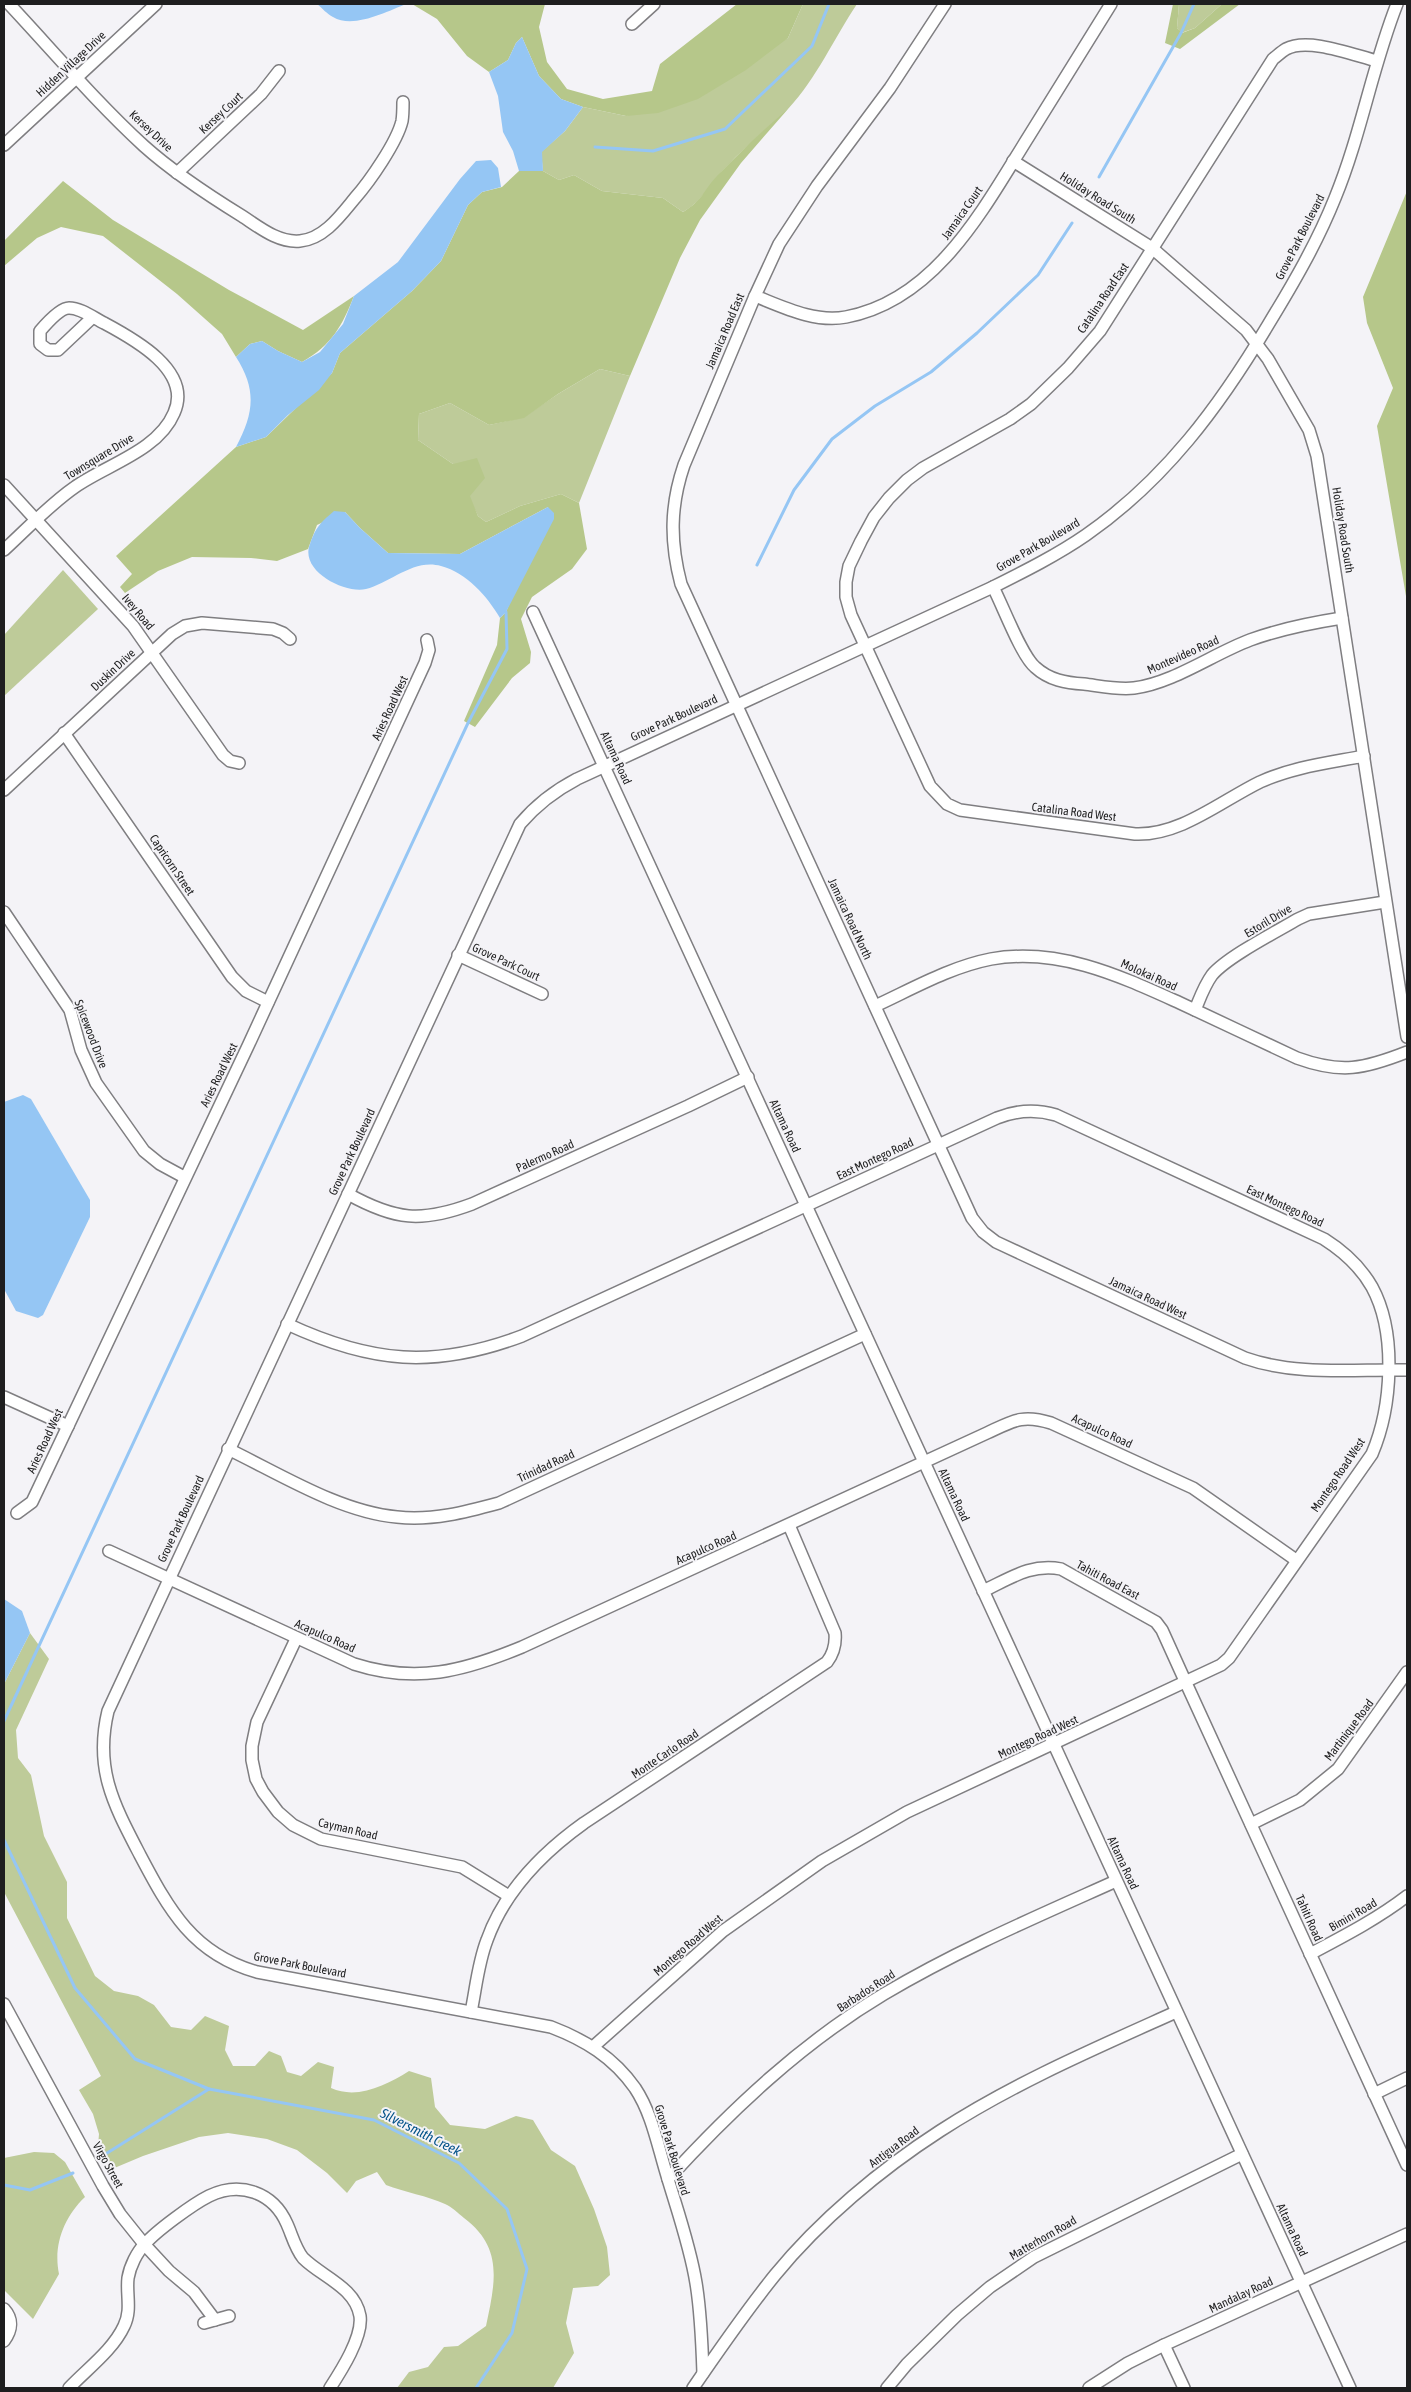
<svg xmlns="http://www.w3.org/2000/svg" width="1411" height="2392" font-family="'Asap Condensed',sans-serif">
<rect width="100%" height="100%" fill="#f4f3f7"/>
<g fill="#becb99">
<path d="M803,4h54c-23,34 -40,74 -69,105 -19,20 -42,36 -61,57 -16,16 -24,35 -44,46l-20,-14 -61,-7 -28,-16 -15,5 -16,-9 -2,-19 24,-21 18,-24 43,9 162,-78z"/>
<polygon points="1179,4 1222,4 1195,28 1181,33 1177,28"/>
<polygon points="600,369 630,376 579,503 561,494 520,506 486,522 478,516 453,464 418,440 419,414 450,403 489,425 524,417 558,394"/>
<polygon points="63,570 98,609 4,696 4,635"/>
<path d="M30,1633l19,26 -33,71 2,28 13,17 13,61 23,46v36l28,58 19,15 24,5 16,9 17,22 20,3 14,-14 24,10 -4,24 8,16h22l14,-15 12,5 6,16 14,4 17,-14 16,5 -3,21c26,12 56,-3 78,-17l22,7 4,29 15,18 35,4 31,-13 17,4 18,30 24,16 19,43 13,38 3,28 -12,11 -25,2 -7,35 8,30 -21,35h-156l12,-16 19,-5 16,-20 14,-1 28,-20c9,-43 18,-78 -22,-108 -6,-5 -12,-11 -19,-14 -17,-8 -41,-12 -59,-19l-9,-13 -21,9 -9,12 -20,-20 -30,-23 -30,-11 -39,-6 -29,4 -56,19 -31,13 -14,-23 1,-12 -6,-20 -14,-24 22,-14 -97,-184v-208z"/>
<path d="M34,2152l20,1 11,9 20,35c-21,20 -32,48 -26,77l-26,45 -29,-29v-132z"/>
</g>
<g fill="#b6c78a">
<polygon points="412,4 545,4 539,27 547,62 567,89 603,99 652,91 660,64 737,4 803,4 788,38 746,70 698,99 658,113 626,116 583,107 561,99 539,76 522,37 516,43 508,60 489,72 467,56 437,19"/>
<polygon points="1173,4 1179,4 1177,28 1182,33 1195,28 1222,4 1240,4 1180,49 1165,43"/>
<path d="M788,109l-47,54 -41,57 -20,38 -50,118 -30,-7 -42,25 -34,24 -35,7 -39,-22 -31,11 -1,26 35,24 24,-6 8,20 -15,18 8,20 8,6 34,-16 41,-12 18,9 8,46 -15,20 -40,28 -11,22 10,33 -1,11 -18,15 -37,49 -11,-6 33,-76 3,-27 6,-6 42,-105 -88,47 -72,-1 -28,-25 -15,-16 -28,13 -9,24 -31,12 -26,-3 -59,-1 -34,14 -33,22 -5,-6 12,-13 -16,-18 120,-109 30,-10 66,-64 8,-20 72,-62 29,-30 27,-56 14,-13 20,-5 17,-16h24l16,9 15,-5 28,16 61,7 20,14c20,-12 20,-21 34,-36 23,-24 46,-46 71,-67z"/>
<path d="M63,181l50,39 116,70 74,40 51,-34c-12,30 -22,49 -52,66l-24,-11 -16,-10 -12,3 -14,13 -14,-23 -45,-40 -74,-58 -42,-9 -24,11 -33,28v-25z"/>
<polygon points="1407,191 1407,602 1377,426 1393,388 1367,323 1363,297"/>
</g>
<g fill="#95c6f4">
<path d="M317,4h89c-20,8 -53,25 -73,13 -6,-3 -11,-9 -16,-13z"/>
<polygon points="522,37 539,76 561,99 583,107 565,131 542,152 543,171 519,171 513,151 503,132 498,96 489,72 508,60 516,43"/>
<path d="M491,160l7,8 3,19 -19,5 -14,13 -27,56 -29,30 -72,62 -8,20 -13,17 -31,25 -22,22 -30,10c18,-34 21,-57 0,-90l14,-13 12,-3 16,10 24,11 18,-10 23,-28 11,-28 44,-34 62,-83 16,-18z"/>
<path d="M548,507l6,6v6l-48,93 -6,6c-13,-22 -33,-45 -59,-52 -27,-8 -51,17 -75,23 -21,5 -67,-18 -56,-45 6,-17 10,-21 24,-33l11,1 15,16 28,25 72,1z"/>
<polygon points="23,1095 31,1099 90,1200 90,1217 43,1315 38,1318 16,1311 4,1289 4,1102"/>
<polygon points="4,1599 22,1611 30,1633 4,1684"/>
</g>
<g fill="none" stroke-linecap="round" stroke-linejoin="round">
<g stroke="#95c6f4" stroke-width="3">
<polyline points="595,147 653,151 725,129 812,46 829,4"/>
<polyline points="1099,177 1181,33 1194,4"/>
<polyline points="757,565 794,490 832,439 875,406 931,372 977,333 1038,275 1072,223"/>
<polyline points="4,1721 468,723 507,649 506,612"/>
<polyline points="4,1840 75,1988 135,2059 209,2089"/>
<polyline points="104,2155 209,2089 374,2120 459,2163 507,2209 527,2269 512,2333 476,2388"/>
<polyline points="4,2185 30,2190 73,2173"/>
</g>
<defs>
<g id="minor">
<path d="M9,4c44,47 87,98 135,142 30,27 64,49 98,70 17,11 36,27 58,25 24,-2 41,-26 55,-43 15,-17 42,-56 47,-77 1,-6 1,-13 1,-19"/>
<path d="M945,4l-55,84 -73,98 -38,58 -24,52 -71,169c-14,41 -14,77 -3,119l291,634 11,14 13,10 249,116c51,18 108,11 162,12"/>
<polyline points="632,24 654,4"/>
<polyline points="4,145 156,4"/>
<polyline points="1013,161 1152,248 1246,330 1268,359 1309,430 1317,456 1407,1037"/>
<polyline points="177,173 261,94 279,71"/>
<path d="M755,296c28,11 60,27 91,21 91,-17 139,-111 183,-181 27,-44 55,-88 82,-132"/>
<polyline points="4,485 133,626 223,755 230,761 239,763"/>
<path d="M4,550c23,-21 45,-45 71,-63 31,-22 83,-36 99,-74 19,-42 -40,-74 -70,-90 -10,-5 -23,-15 -35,-15 -9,0 -23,16 -29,23v13l8,6h10l35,-33"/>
<path d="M993,587c10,19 28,68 42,80 14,13 31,16 49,17 16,2 34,6 50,4 39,-5 79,-34 116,-48 30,-11 60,-17 92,-22"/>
<polyline points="533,612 1350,2388"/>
<polyline points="64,733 232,977 246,991 268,1002"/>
<path d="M1364,756c-36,7 -71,11 -104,26 -39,19 -80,54 -125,52l-175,-24 -13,-6 -17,-18 -79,-171 -5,-18v-15l3,-16 12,-25 13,-24 15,-19 18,-18 16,-12 87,-49 21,-15 37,-36 32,-37 173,-272c4,-3 8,-7 13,-10 22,-12 67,6 91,12"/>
<polyline points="4,790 172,634 185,626 202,623 273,629 283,633 290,639"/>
<polyline points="4,912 70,1010 81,1050 96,1083 144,1151 160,1164 184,1177"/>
<polyline points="458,955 542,994"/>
<path d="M875,1006c37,-17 75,-39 116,-47 68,-12 129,17 189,44 39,18 78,37 117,55 44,16 67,11 110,-6"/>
<path d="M1195,1010c5,-12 9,-24 17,-35 15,-18 64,-43 86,-56l11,-5 76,-12"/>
<path d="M348,1194c47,26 73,29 124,10l216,-98 60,-29"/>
<path d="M287,1324c84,39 147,45 235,12l475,-218c20,-8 39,-9 59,-3l268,124c19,12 36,27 48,48 25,46 20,120 0,167l-143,204 -8,7 -314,147 -85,49 -99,70 -129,115"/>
<polyline points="4,1397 68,1426"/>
<path d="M228,1449c52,25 112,63 169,68 35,4 69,-5 102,-14l366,-169"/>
<polyline points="17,1513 32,1502 248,1046 425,663 429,650 427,640"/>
<path d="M109,1551l245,113c62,20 110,7 168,-17l465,-214c26,-12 35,-19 64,-10l142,65 103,72"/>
<path d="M983,1591c26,-12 48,-28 78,-22l95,53 6,8 24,53 221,482"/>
<polyline points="296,1639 257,1722 252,1746 252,1760 256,1779 263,1792 278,1812 293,1825 321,1839 462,1867 509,1896"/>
<polyline points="1251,1824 1300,1800 1338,1769 1407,1672"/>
<path d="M1310,1954c34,-18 67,-35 97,-58"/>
<polyline points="4,2004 103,2186 120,2214 144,2244 169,2271 194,2292 215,2320"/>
<path d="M471,2012c5,-24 7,-49 16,-72 18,-50 55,-87 97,-117l243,-161c7,-9 9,-18 8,-29l-46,-108"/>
<polyline points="1374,2094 1407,2078"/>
<path d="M668,2179c64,-70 134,-136 216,-185 74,-44 154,-78 232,-113"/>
<path d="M4,2309c9,10 8,21 0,32"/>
<polyline points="204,2323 229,2316"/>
<polyline points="1164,2345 1184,2388"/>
<path d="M703,2373c-1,-30 -2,-60 -7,-90 -6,-38 -20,-76 -31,-114 -8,-27 -14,-57 -30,-81 -22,-31 -50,-48 -84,-61l-294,-55c-64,-18 -88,-62 -117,-117 -26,-50 -46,-86 -32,-144l412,-887c17,-20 34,-33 57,-45l416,-192c32,-16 64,-32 93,-52 79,-55 133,-128 182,-210 25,-41 49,-82 67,-127 26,-63 37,-131 62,-194"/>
<path d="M69,2388c18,-19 44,-38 55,-62 8,-16 2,-32 4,-48 2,-12 9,-26 17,-34 11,-13 48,-40 64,-48 31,-15 64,-4 78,28 5,11 8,24 16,34 19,19 52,29 57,58 3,21 -19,55 -30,72"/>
<path d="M693,2388c26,-38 53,-77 82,-113 45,-55 106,-106 165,-144 74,-48 156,-83 236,-119"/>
<polyline points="887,2388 907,2364 957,2315 990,2287 1034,2257 1242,2154"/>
<polyline points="1089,2388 1128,2363 1164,2345 1407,2234"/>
</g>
</defs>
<use href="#minor" stroke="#7f7e81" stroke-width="14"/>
<use href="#minor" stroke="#fff" stroke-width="11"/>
</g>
<g text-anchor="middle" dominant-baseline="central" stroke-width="4" stroke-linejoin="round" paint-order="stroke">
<g font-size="12" fill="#1e1e1f" stroke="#f4f3f7">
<text transform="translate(71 64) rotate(-43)">Hidden Village Drive</text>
<text transform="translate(221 113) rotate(-43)">Kersey Court</text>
<text transform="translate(151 131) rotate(43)">Kersey Drive</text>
<text transform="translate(1098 198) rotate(32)">Holiday Road South</text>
<text transform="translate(962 213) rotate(-55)">Jamaica Court</text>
<text transform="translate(1300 237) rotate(-63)">Grove Park Boulevard</text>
<text transform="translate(1103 298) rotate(-56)">Catalina Road East</text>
<text transform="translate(725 331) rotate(-67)">Jamaica Road East</text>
<text transform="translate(99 457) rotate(-31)">Townsquare Drive</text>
<text transform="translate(1343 530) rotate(81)">Holiday Road South</text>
<text transform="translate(1038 545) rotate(-30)">Grove Park Boulevard</text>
<text transform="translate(138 612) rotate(50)">Ivey Road</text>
<text transform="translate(1183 655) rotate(-24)">Montevideo Road</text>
<text transform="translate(113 670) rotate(-43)">Duskin Drive</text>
<text transform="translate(390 708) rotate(-65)">Aries Road West</text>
<text transform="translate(674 718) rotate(-25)">Grove Park Boulevard</text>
<text transform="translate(616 758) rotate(65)">Altama Road</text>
<text transform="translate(1074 812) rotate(7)">Catalina Road West</text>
<text transform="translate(172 865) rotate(56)">Capricorn Street</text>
<text transform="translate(850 919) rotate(65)">Jamaica Road North</text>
<text transform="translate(1268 921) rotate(-31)">Estoril Drive</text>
<text transform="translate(506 962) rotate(25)">Grove Park Court</text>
<text transform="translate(1149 975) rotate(24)">Molokai Road</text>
<text transform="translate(91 1034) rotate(69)">Spicewood Drive</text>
<text transform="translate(219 1075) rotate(-64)">Aries Road West</text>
<text transform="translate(785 1126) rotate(65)">Altama Road</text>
<text transform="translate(352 1152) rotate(-65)">Grove Park Boulevard</text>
<text transform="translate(545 1156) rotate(-24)">Palermo Road</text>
<text transform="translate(875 1159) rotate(-25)">East Montego Road</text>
<text transform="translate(1285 1206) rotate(25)">East Montego Road</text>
<text transform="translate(1148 1298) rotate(25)">Jamaica Road West</text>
<text transform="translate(1102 1431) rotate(25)">Acapulco Road</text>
<text transform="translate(45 1441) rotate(-65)">Aries Road West</text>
<text transform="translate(546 1466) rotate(-25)">Trinidad Road</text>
<text transform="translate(1338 1475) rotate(-56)">Montego Road West</text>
<text transform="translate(954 1495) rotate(65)">Altama Road</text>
<text transform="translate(181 1519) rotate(-65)">Grove Park Boulevard</text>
<text transform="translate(706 1548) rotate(-24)">Acapulco Road</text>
<text transform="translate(1108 1580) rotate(28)">Tahiti Road East</text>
<text transform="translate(325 1636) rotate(24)">Acapulco Road</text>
<text transform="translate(1349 1730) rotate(-53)">Martinique Road</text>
<text transform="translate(1038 1737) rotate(-25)">Montego Road West</text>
<text transform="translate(665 1754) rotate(-34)">Monte Carlo Road</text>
<text transform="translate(348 1829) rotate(13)">Cayman Road</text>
<text transform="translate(1123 1863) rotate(65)">Altama Road</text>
<text transform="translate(1353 1915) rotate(-30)">Bimini Road</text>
<text transform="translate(1309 1918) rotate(66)">Tahiti Road</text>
<text transform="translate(688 1945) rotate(-41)">Montego Road West</text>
<text transform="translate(300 1965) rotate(11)">Grove Park Boulevard</text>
<text transform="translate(866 1991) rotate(-33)">Barbados Road</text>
<text transform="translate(894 2147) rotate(-37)">Antigua Road</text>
<text transform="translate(672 2150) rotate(73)">Grove Park Boulevard</text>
<text transform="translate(108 2165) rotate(61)">Virgo Street</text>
<text transform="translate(1292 2230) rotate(65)">Altama Road</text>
<text transform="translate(1043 2238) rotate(-30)">Matterhorn Road</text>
<text transform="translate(1241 2295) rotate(-25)">Mandalay Road</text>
</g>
<g font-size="14" font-style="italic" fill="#005188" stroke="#f4f3f7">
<text transform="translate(421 2132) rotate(27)">Silversmith Creek</text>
</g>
</g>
<rect width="1411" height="2392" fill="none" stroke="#1e1e1f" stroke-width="10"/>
</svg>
